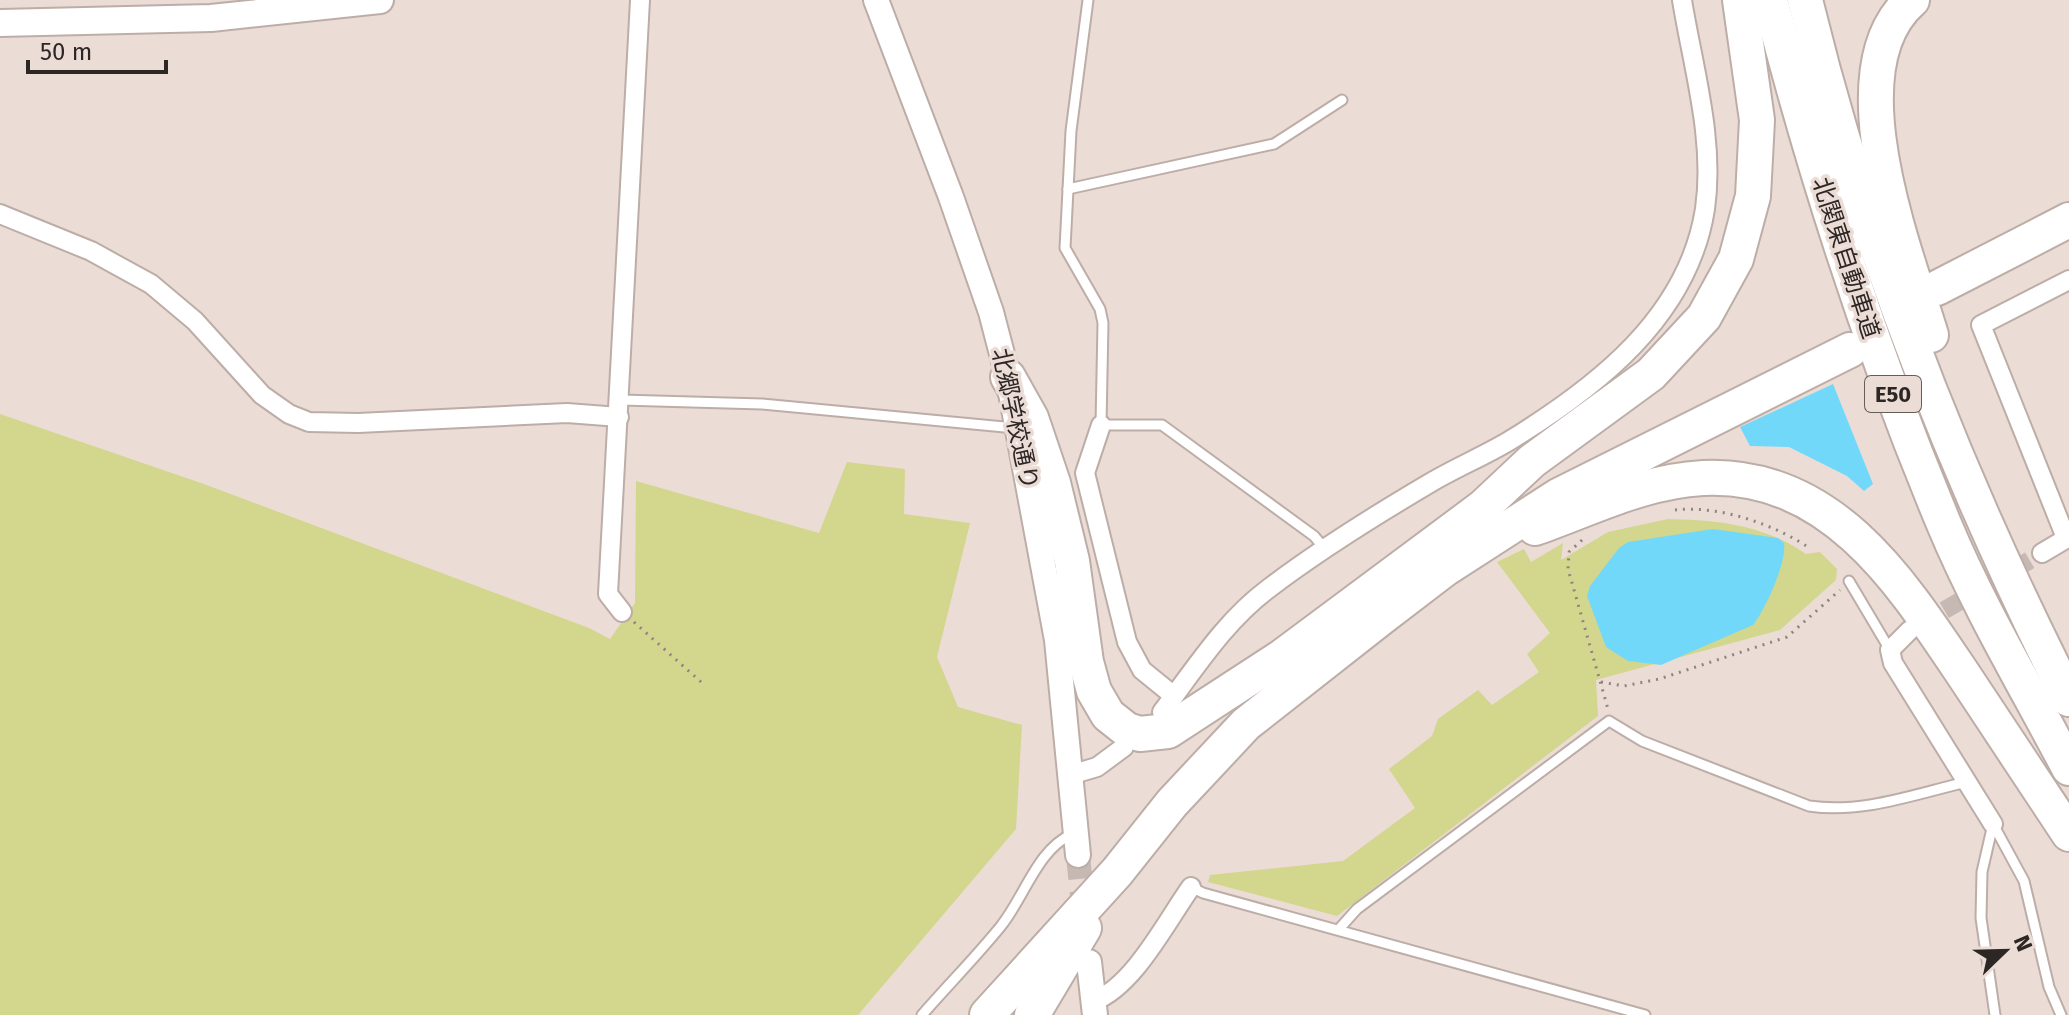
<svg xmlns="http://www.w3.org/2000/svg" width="2069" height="1015" font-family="'Fira Sans','Noto Sans JP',sans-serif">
<rect width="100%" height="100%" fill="#ecdcd6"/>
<g fill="#d3d68d">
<polygon points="0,414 201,483 589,628 610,639 635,603 636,481 819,533 847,462 905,469 904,514 970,523 937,657 958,707 1022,725 1016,829 858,1015 0,1015"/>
<path d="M1668,519c50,1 96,6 138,35l14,-2 17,17 -1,11 -56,50 -184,50 2,36 -261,200 -129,-34 2,-7 133,-14 72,-53 -26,-39 43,-33 6,-17 40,-29 14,15 47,-33 -12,-18 23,-21 -53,-71 27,-13 7,13 32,-19 -2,17 47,-28z"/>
</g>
<g fill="#72d8f9">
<polygon points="1833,384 1873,484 1864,491 1847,476 1789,447 1750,446 1740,427"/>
<path d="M1713,529l65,9 6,5c3,19 -19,67 -31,82l-92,40 -33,-4 -22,-14 -19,-51 3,-10 29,-38 9,-6z"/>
</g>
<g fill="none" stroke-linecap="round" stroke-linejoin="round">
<polyline stroke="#c6b8b2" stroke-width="18" stroke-dasharray="18 9" stroke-linecap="butt" points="1921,624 2042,553"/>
<polyline stroke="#c6b8b2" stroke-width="24" stroke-dasharray="24 12" stroke-linecap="butt" points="1078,855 1084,916"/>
<defs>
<g id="service">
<polyline points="1088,0 1071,131 1065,248 1100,309 1103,323 1101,425 1162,425 1314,536 1325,549"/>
<polyline points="1068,189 1274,144 1342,100"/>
<polyline points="621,400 762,404 1015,428"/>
<polyline points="1849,581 1890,650"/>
<polyline points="1993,824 2024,881 2049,987 2061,1015"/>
<polyline points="1993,824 1982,872 1981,918 1995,1015"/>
<polyline points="1191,887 1203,893 1645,1015"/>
<path d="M1339,929l18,-20 252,-188 33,20 167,65c54,8 105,-12 158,-24"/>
<path d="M922,1015c26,-30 54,-58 79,-89 24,-30 36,-76 71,-92"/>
</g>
<g id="minor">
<polyline points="0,214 91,251 151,284 195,321 262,395 289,414 309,422 358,423 567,413 619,417"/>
<polyline points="1101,425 1085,473 1127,642 1142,670 1174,696"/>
<polyline points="2066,538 1981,325 2069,280"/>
<polyline points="2042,553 2069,537"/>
<polyline points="622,612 608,594 640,0"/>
<polyline points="1910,630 1890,650 1893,663 1993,824"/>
<path d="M1162,712c33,-43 62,-90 106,-123 51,-39 106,-73 162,-106 25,-15 54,-27 79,-42 88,-54 179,-124 196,-232 10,-70 -12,-141 -23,-209"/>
<polyline points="1070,775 1097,767 1124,747"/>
<path d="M1094,1001c40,-15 72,-79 97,-114"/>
</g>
<g id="tertiary">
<polyline points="876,0 951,197 991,312 1008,377 1057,640 1078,855"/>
<polyline points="1089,962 1095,1015"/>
</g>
<polyline id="secondary" points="0,23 211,18 380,0"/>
<g id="motorway">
<path d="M1770,0c46,179 103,354 174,524 35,84 83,164 125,244"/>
<path d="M1805,0c59,243 151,476 264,699"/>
<path d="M1912,0c-80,69 -6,252 19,335"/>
<polyline points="1937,288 2069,220"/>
<polyline points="1008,377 1031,418 1053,483 1072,561 1086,662 1094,691 1108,715 1127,730 1140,734 1168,731 1283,656 1483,507 1532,461 1651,374 1704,317 1736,259 1753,196 1757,120 1740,0"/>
<path d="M1535,528c55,-19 108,-47 168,-50 129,-6 199,105 262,199 35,52 69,105 104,157"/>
<polyline points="987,1015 1117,872 1172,803 1246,724 1381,618 1445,569 1558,496 1850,350"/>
<polyline points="1032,1015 1084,928"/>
</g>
</defs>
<use href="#service" stroke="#bdada7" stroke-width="13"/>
<use href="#minor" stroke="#bdada7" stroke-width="22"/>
<use href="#tertiary" stroke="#bdada7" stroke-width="28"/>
<use href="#secondary" stroke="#bdada7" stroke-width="30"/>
<use href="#motorway" stroke="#bdada7" stroke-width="38"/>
<g stroke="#8f8480" stroke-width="3" stroke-dasharray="2 6" stroke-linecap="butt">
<path d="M1675,510c44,-5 99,14 136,39"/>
<polyline points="1582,540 1569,552 1568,569 1608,709"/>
<polyline points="634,622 701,682"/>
<polyline points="1601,682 1624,686 1659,679 1787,637 1840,590"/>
</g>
<use href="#service" stroke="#fff" stroke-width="9"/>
<use href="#minor" stroke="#fff" stroke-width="18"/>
<use href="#tertiary" stroke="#fff" stroke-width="24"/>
<use href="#secondary" stroke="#fff" stroke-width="26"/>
<use href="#motorway" stroke="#fff" stroke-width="34"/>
</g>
<g text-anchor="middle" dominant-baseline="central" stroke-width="7" stroke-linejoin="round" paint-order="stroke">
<rect fill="#ecdcd6" stroke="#665d59" stroke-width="2" x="1865" y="376" width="56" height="36" rx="6"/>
<g font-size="22" font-weight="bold" fill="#2c2624">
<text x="1893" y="394">E50</text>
</g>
<g font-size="24" fill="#2c2624" stroke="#ecdcd6">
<text transform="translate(1846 258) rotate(72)">北関東自動車道</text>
<text transform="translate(1015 419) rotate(78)">北郷学校通り</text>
</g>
</g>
<g transform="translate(2005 951) rotate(67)" stroke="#ecdcd6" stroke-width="6" paint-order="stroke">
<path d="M0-6L14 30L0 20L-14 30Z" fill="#2c2624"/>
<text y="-12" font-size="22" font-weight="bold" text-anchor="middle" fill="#2c2624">N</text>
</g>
<path d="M28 60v12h138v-12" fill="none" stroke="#2c2624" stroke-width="4"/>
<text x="40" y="60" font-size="24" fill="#2c2624" stroke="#ecdcd6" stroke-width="6" paint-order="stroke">50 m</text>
</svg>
